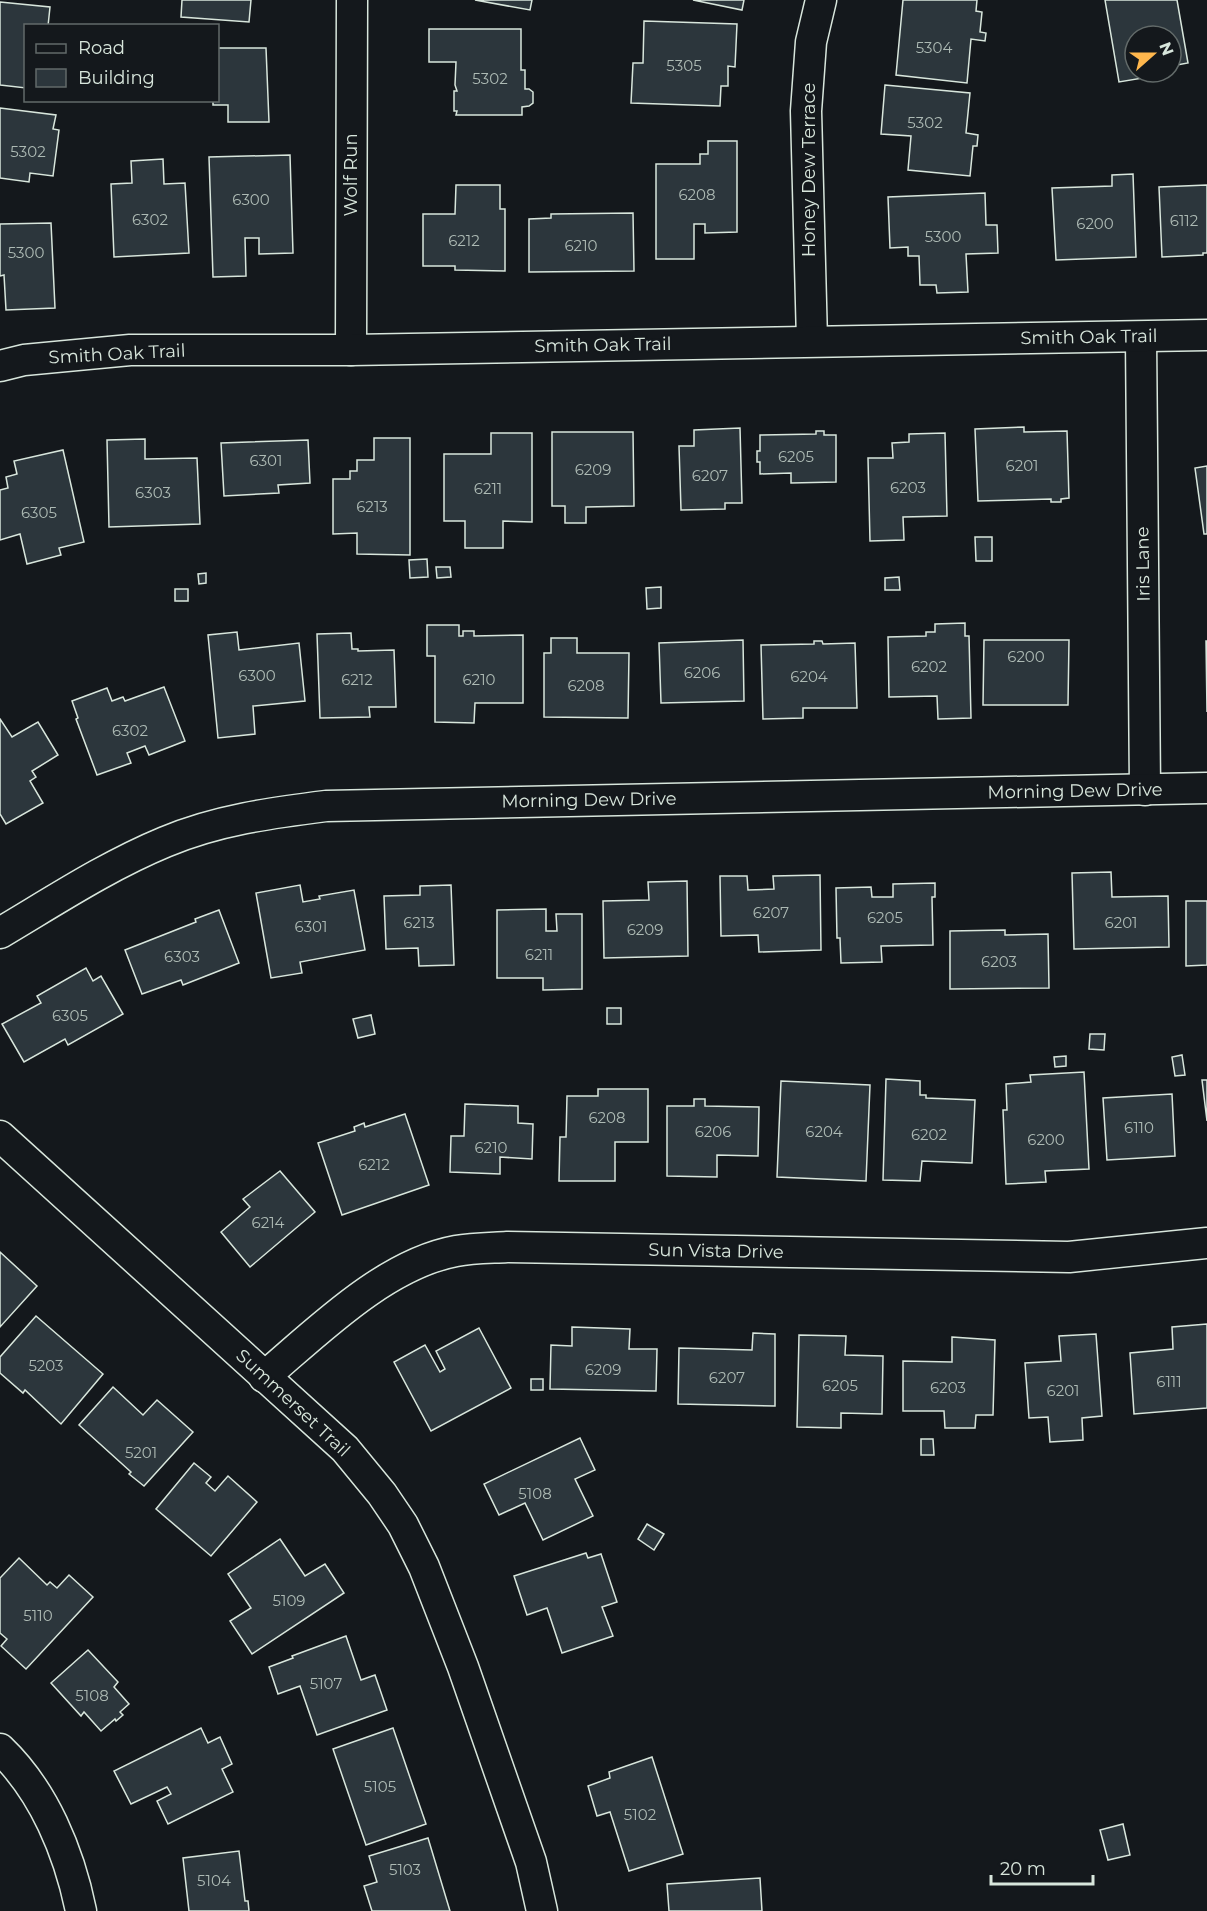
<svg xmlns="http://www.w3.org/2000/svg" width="1207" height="1911" font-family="Montserrat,sans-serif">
<rect width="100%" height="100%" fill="#14181c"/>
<g fill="#2c363c" stroke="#d8e6dc" stroke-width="1.5">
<polygon points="182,0 251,0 249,22 181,17"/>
<polygon points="475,0 532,0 530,10"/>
<polygon points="693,0 744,0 742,10"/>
<polygon points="903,0 977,0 976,11 982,12 980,32 986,33 985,41 971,39 967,83 896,75"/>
<polygon points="1105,0 1177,0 1188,63 1171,66 1171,36 1135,36 1135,72 1141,72 1143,78 1119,82"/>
<polygon points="0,2 50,7 48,26 26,26 26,88 0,85"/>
<polygon points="644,21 737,24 735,67 728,66 728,86 721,86 720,106 631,103 633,63 643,63"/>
<polygon points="429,29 521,29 521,70 525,70 525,89 529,89 533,92 533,103 529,106 522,107 522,115 456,115 457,111 454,111 454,91 457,91 455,85 456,62 429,62"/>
<polygon points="218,48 266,48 269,122 228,122 228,105 213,105 213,100 218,100"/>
<polygon points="885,85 970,93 966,133 978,135 977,146 973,146 970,176 908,170 911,136 881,134"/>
<polygon points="0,108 56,115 53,129 59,130 53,176 30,173 29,182 0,178"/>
<polygon points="708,141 737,141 737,232 705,233 705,224 694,224 694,259 656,259 656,164 700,164 700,154 708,154"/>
<polygon points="290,155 293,253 259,254 259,238 245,238 246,276 213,277 209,157"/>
<polygon points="163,159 164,184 185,183 189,253 114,257 111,184 132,183 131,161"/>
<polygon points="1133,174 1136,257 1056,260 1052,188 1112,186 1112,175"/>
<polygon points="456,185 500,185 500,209 505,209 505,271 455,270 455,266 423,266 423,214 455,214"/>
<polygon points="1207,185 1207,253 1203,253 1203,255 1162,257 1159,187"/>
<polygon points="985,193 986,225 997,225 998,253 966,254 968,292 937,293 936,285 920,285 919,256 908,256 908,247 890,248 888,197"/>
<polygon points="633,213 634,271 529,272 529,219 551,218 551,214"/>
<polygon points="51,223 55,308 6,310 4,275 0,276 0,224"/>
<polygon points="1024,427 1024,432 1067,431 1069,498 1061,499 1061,502 1051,502 1051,499 978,501 975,429"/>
<polygon points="740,428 742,503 725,503 725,509 681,510 679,446 694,446 694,430"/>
<polygon points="816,431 824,431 824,435 836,435 836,482 791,483 791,473 760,474 760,462 757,462 757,451 760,451 760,435 816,434"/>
<polygon points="552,432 633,432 634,506 586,507 586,523 565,523 565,506 552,506"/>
<polygon points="491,433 532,433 532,522 503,521 503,548 465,548 465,521 444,521 444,454 491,454"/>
<polygon points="945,433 947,516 903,517 904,540 870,541 868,458 893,458 892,443 909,442 909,434"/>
<polygon points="374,438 410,438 410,555 357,554 357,533 333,534 333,479 350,479 350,471 357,471 357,460 374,460"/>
<polygon points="145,439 145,459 197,458 200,524 109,527 107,440"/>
<polygon points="308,440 310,483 278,485 279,493 224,496 221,443"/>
<polygon points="63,450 84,542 59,548 61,555 27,564 20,534 0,540 0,490 8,488 6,477 17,474 14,461"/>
<polygon points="1207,466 1207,534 1204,534 1195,468"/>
<polygon points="975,537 992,537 992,561 976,561"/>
<polygon points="427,559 428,577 410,578 409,560"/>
<polygon points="436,567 450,567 451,577 437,578"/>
<polygon points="206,573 206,583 199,584 198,574"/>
<polygon points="899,577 900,590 885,590 885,578"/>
<polygon points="661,587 661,608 647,609 646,588"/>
<rect x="175" y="589" width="13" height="12"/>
<polygon points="965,623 965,636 969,636 971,718 938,719 937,696 889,697 888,637 926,636 926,632 935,632 935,624"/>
<polygon points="427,625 459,625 459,636 463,636 463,631 474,631 474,636 523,635 523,703 475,703 474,723 435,722 435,656 427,656"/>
<polygon points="237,632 239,650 299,643 305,701 253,706 255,734 218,738 208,635"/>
<polygon points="351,633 352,649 358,649 358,651 394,650 396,707 369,707 370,717 320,718 317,634"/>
<polygon points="551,638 577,638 577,653 629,653 628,718 544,717 544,653 551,653"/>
<polygon points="743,640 744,701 661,703 659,643"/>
<polygon points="984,640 1069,640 1068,705 983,705"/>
<polygon points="814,641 822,641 823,644 855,643 857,708 803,708 803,718 763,719 761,645 814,644"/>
<polygon points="1206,641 1207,641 1207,712"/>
<polygon points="164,687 185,741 149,755 145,746 127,753 131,763 97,775 76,719 78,718 72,701 107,688 112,701 123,697 125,701"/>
<polygon points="0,719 12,737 38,722 58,755 32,771 36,777 30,781 43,803 6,824 0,814"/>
<polygon points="1111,872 1112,897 1168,896 1169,947 1074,949 1072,873"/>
<polygon points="820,875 821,950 759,952 758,935 721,936 720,876 747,876 748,890 774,889 773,876"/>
<polygon points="687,881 688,956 604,958 603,901 649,900 648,882"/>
<polygon points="935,883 935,897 932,897 933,945 881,946 882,962 841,963 840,938 837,938 836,888 871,887 872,897 893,897 893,884"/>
<polygon points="300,885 303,902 320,899 319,896 354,890 365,950 300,962 302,973 271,978 256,893"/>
<polygon points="451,885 454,965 419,966 418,948 386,949 384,896 420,895 420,886"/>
<polygon points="1186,901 1207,901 1207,965 1186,966"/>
<polygon points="546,909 546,931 557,931 556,914 582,914 582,989 543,990 543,978 497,978 497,910"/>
<polygon points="219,910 239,963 183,985 181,980 142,994 125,950 196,922 195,919"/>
<polygon points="1005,930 1005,935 1048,934 1049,988 950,989 950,931"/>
<polygon points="86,968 93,981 101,976 123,1014 68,1045 65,1039 24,1062 2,1024 41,1003 37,996"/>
<rect x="607" y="1008" width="14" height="16"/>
<polygon points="371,1015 375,1034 358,1038 353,1019"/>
<polygon points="1090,1034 1105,1034 1104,1050 1089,1049"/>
<polygon points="1182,1055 1185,1075 1175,1076 1172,1057"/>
<polygon points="1066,1056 1066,1066 1055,1067 1054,1057"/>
<polygon points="1084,1072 1089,1169 1045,1171 1046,1182 1006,1184 1003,1110 1007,1110 1006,1084 1031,1082 1030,1075"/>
<polygon points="886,1079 920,1081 920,1095 926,1095 926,1098 975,1100 972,1163 922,1161 920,1181 883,1180"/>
<polygon points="1202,1080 1207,1080 1207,1121"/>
<polygon points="781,1081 870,1085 866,1181 777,1177"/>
<polygon points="598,1089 648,1089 648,1142 615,1142 615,1181 559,1181 560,1137 566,1137 567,1096 598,1096"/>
<polygon points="1172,1094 1175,1156 1107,1160 1103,1098"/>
<polygon points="694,1099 705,1099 705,1106 759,1107 758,1156 717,1155 717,1177 667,1176 667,1106 694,1106"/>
<polygon points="465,1104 518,1106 518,1123 533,1124 532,1159 500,1157 500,1174 450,1172 451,1136 464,1136"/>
<polygon points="405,1114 429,1185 342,1215 318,1143 355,1131 354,1127 364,1123 365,1127"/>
<polygon points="280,1171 315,1212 250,1267 221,1232 250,1207 243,1199"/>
<polygon points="0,1252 37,1286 0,1327"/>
<polygon points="36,1316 103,1374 61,1424 25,1390 23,1393 0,1373 0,1357"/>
<polygon points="1207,1324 1207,1408 1134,1414 1130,1353 1173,1349 1172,1327"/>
<polygon points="572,1327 630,1329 629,1349 657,1349 656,1391 550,1389 551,1345 572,1346"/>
<polygon points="479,1328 511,1388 431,1431 394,1362 425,1345 440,1372 445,1369 436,1351"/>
<polygon points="753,1333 775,1334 775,1406 678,1404 679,1348 752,1350"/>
<polygon points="1096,1334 1102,1416 1082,1418 1083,1440 1050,1442 1048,1417 1029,1418 1025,1363 1061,1361 1059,1336"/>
<polygon points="799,1335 846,1336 845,1355 883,1356 882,1414 841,1413 841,1428 797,1427"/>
<polygon points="952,1337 995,1340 993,1415 976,1415 975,1428 945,1428 944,1411 903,1411 903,1361 952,1362"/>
<rect x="531" y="1379" width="12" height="11"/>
<polygon points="113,1387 143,1415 157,1400 193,1432 144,1486 129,1474 131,1472 79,1425"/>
<polygon points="580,1438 595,1470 575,1479 593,1516 543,1540 525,1503 499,1515 484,1484"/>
<polygon points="921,1439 933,1439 934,1455 921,1455"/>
<polygon points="194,1463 211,1477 206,1483 215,1491 228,1476 257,1502 211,1556 156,1509"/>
<polygon points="647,1524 664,1534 654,1550 638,1539"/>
<polygon points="280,1539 305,1576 325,1564 344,1593 252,1654 230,1621 251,1608 228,1574"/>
<polygon points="586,1553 588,1558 601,1554 617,1602 602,1607 613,1636 562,1653 547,1608 527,1615 514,1576"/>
<polygon points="19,1558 47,1585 50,1582 57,1588 69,1575 93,1597 26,1669 1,1646 7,1639 0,1633 0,1578"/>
<polygon points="346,1636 361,1680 375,1675 387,1710 317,1735 300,1686 278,1694 269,1667 293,1658 292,1656"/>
<polygon points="88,1650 118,1682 114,1687 129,1704 120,1712 123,1715 116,1721 115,1719 101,1731 84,1712 81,1716 51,1683"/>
<polygon points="201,1728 208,1743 220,1737 232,1764 222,1769 233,1792 168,1824 157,1801 171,1794 167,1787 131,1804 114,1771"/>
<polygon points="393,1728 426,1824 366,1845 333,1749"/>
<polygon points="652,1757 683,1854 629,1871 610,1812 597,1816 588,1786 610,1778 609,1772"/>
<polygon points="1123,1824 1130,1855 1108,1860 1100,1830"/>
<polygon points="428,1838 450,1911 372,1911 364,1886 377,1882 369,1856"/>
<polygon points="239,1851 245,1901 248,1901 249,1911 189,1911 183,1858"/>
<polygon points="760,1878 762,1911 669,1911 667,1884"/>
</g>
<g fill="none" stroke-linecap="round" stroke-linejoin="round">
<defs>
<g id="street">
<polyline points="1141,337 1145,790"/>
<polyline points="812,341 806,111 811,42 821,0"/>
<polyline points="351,350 352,0"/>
<polyline points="0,366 24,360 130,350 351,350 1207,335"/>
<path d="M0,933c54,-32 107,-67 165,-91 52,-22 106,-29 161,-36l881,-18"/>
<polyline points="0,1136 345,1449 382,1494 403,1525 424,1567 463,1667 531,1862 542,1911"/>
<path d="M264,1377c54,-46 121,-113 192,-126 16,-3 34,-3 51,-4l562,10 138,-14"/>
<path d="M0,1749c44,42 69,103 81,162"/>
</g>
</defs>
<use href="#street" stroke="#d8e6dc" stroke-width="33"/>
<use href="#street" stroke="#14181c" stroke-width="30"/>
</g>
<g text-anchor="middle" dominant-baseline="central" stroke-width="4.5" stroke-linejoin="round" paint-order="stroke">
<g font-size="15" fill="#adbab4">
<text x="934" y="47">5304</text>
<text x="684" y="65">5305</text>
<text x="490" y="78">5302</text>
<text x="925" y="122">5302</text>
<text x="28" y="151">5302</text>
<text x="697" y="194">6208</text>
<text x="251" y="199">6300</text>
<text x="150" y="219">6302</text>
<text x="1184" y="220">6112</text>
<text x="1095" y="223">6200</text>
<text x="943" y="236">5300</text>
<text x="464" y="240">6212</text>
<text x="581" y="245">6210</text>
<text x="26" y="252">5300</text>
<text x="796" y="456">6205</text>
<text x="266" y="460">6301</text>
<text x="1022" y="465">6201</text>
<text x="593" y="469">6209</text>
<text x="710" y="475">6207</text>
<text x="908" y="487">6203</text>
<text x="488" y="488">6211</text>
<text x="153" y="492">6303</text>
<text x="372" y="506">6213</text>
<text x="39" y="512">6305</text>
<text x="1026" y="656">6200</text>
<text x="929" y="666">6202</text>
<text x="702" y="672">6206</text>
<text x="257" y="675">6300</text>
<text x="809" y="676">6204</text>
<text x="357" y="679">6212</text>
<text x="479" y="679">6210</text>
<text x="586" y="685">6208</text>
<text x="130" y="730">6302</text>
<text x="771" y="912">6207</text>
<text x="885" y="917">6205</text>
<text x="419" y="922">6213</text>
<text x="1121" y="922">6201</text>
<text x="311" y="926">6301</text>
<text x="645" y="929">6209</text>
<text x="539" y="954">6211</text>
<text x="182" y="956">6303</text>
<text x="999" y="961">6203</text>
<text x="70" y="1015">6305</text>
<text x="607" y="1117">6208</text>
<text x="1139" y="1127">6110</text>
<text x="713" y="1131">6206</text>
<text x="824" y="1131">6204</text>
<text x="929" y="1134">6202</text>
<text x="1046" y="1139">6200</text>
<text x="491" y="1147">6210</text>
<text x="374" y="1164">6212</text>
<text x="268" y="1222">6214</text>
<text x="46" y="1365">5203</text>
<text x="603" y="1369">6209</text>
<text x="727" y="1377">6207</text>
<text x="1169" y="1381">6111</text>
<text x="840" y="1385">6205</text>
<text x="948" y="1387">6203</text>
<text x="1063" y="1390">6201</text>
<text x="141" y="1452">5201</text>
<text x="535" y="1493">5108</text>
<text x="289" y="1600">5109</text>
<text x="38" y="1615">5110</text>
<text x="326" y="1683">5107</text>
<text x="92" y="1695">5108</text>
<text x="380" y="1786">5105</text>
<text x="640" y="1814">5102</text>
<text x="405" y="1869">5103</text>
<text x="214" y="1880">5104</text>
</g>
<g font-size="18" fill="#d8e6dc" stroke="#14181c">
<text transform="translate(809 170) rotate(-90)">Honey Dew Terrace</text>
<text transform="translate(351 175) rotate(-90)">Wolf Run</text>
<text transform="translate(1089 337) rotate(-1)">Smith Oak Trail</text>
<text transform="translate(603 345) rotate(-1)">Smith Oak Trail</text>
<text transform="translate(117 354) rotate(-3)">Smith Oak Trail</text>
<text transform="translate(1143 564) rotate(-91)">Iris Lane</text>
<text transform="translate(1075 791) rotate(-1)">Morning Dew Drive</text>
<text transform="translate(589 800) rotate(-1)">Morning Dew Drive</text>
<text transform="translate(716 1251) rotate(1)">Sun Vista Drive</text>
<text transform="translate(293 1403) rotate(43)">Summerset Trail</text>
</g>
</g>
<rect x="24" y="24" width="195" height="78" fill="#14181c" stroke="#626a69" stroke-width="1.5"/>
<rect x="36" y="44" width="30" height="9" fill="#14181c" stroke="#626a69" stroke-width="1.5"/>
<text x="78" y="54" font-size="18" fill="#d8e6dc">Road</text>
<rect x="36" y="69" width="30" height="18" fill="#2c363c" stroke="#626a69" stroke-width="1.5"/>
<text x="78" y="84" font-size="18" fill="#d8e6dc">Building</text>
<g transform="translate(1153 54) rotate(69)"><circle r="28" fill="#14181c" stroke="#626a69" stroke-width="1.5"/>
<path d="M0-4.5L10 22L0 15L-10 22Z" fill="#ffb74d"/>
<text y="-9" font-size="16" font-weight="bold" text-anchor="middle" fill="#d8e6dc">N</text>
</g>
<path d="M991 1875v9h102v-9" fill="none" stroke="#d8e6dc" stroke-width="3"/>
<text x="1000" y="1875" font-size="18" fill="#d8e6dc" stroke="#14181c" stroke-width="4.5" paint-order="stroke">20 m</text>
</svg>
